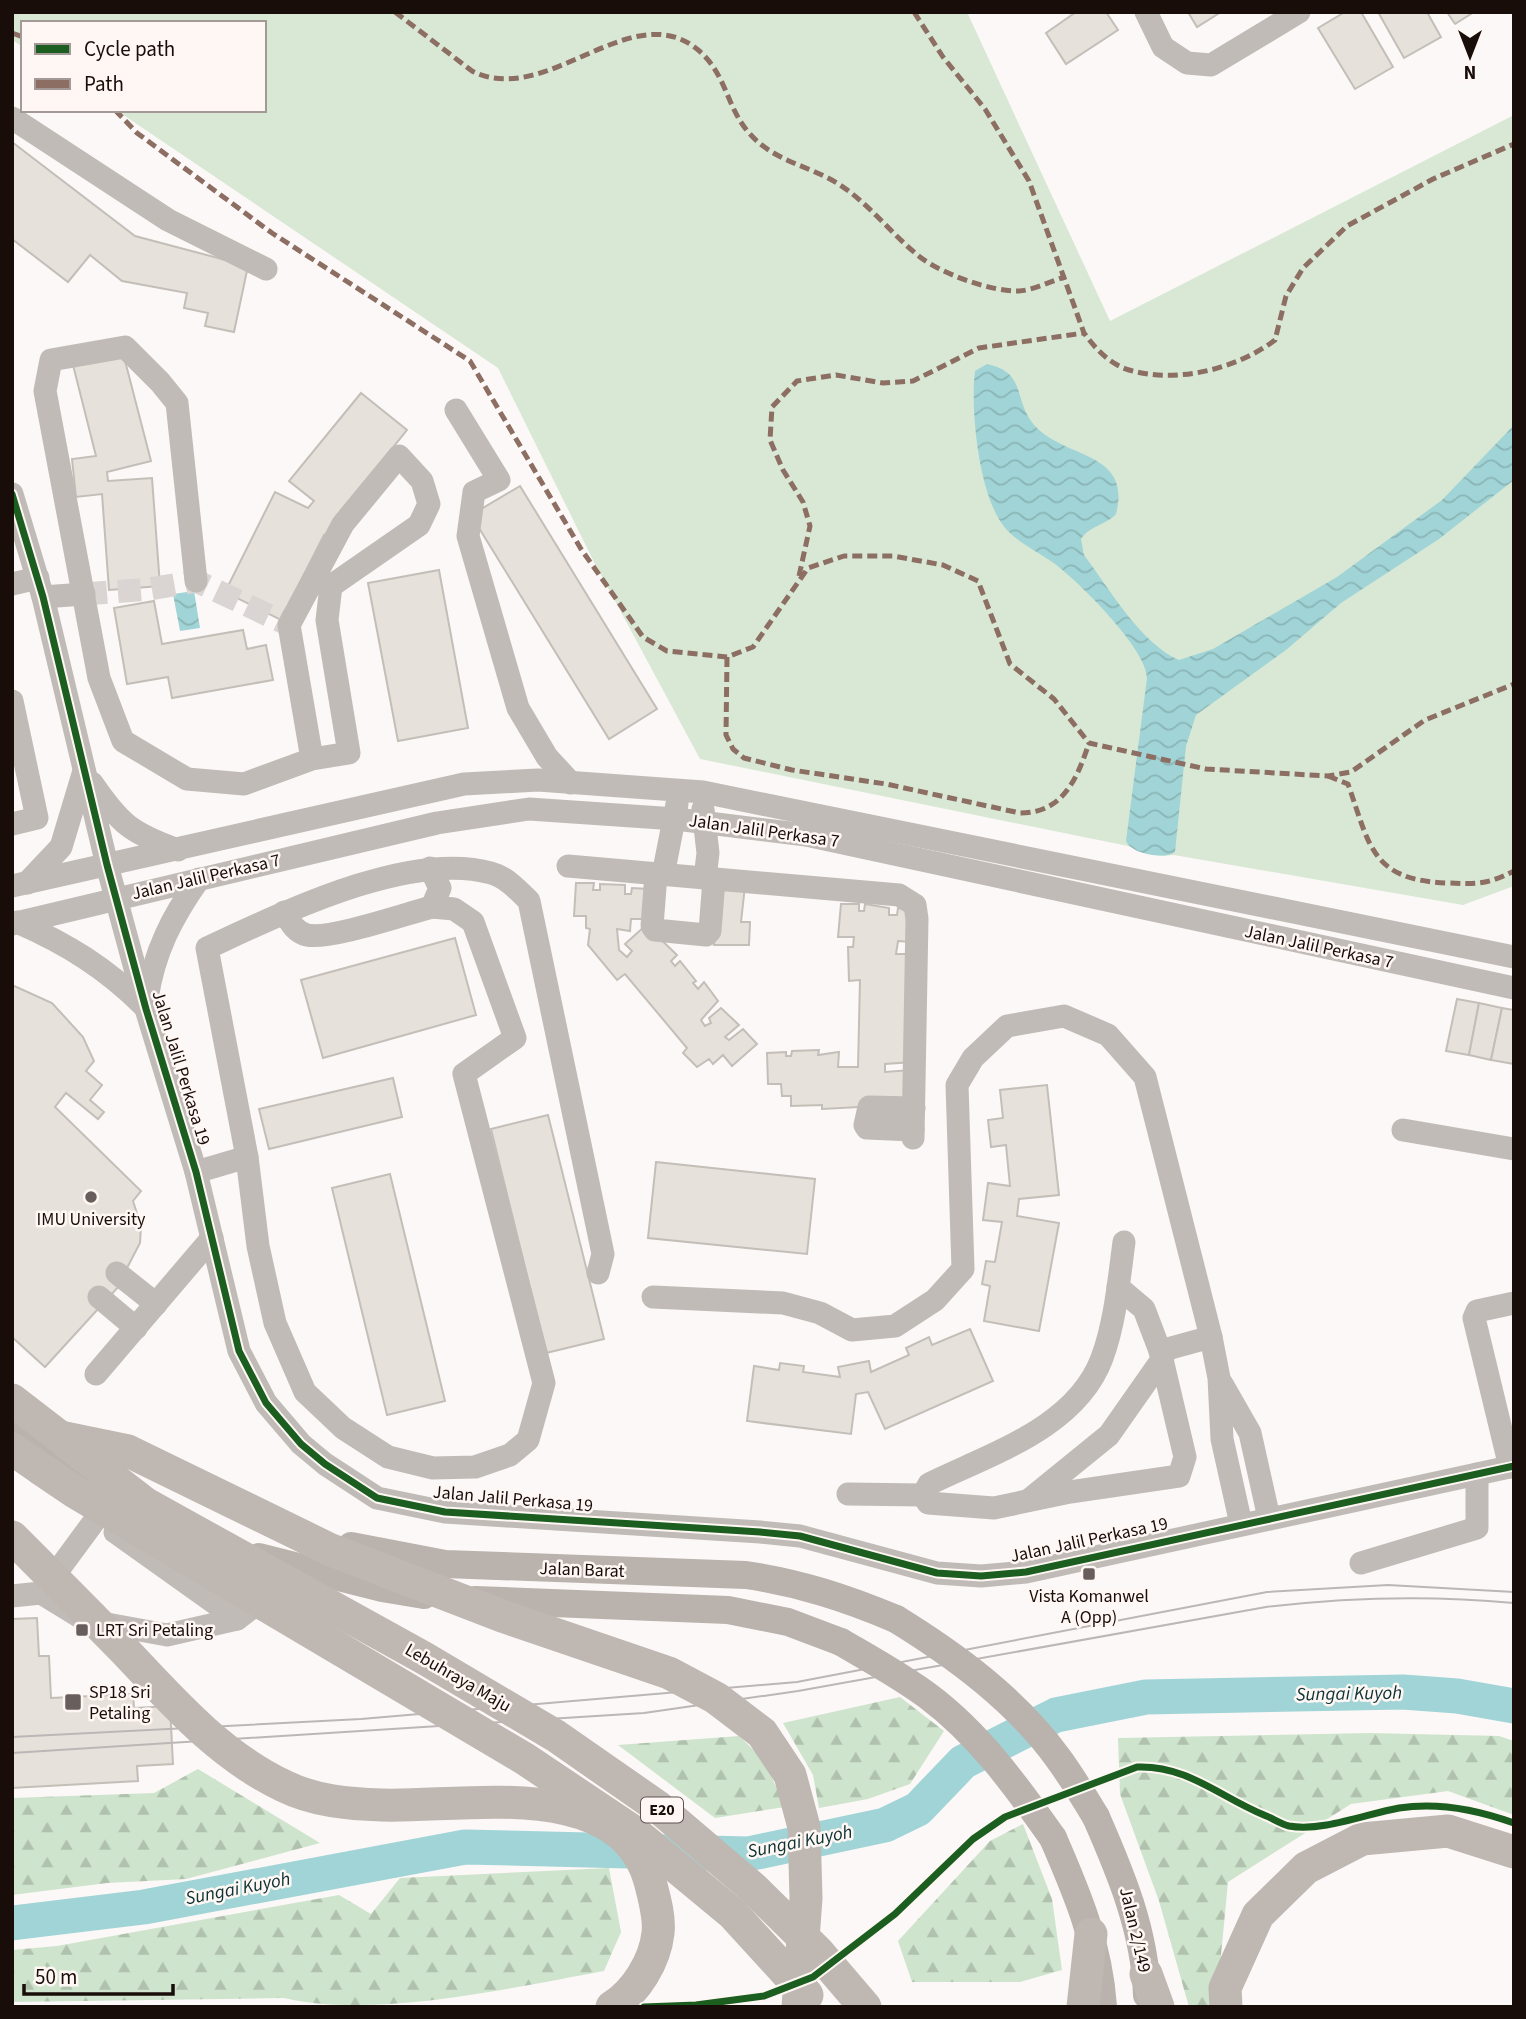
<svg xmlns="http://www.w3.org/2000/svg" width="1526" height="2019" font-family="'Source Sans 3',sans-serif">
<defs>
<pattern id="forest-firs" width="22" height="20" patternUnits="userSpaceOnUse" patternTransform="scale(1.75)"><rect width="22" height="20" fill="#cee4cc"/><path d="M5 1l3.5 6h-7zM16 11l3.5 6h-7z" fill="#b0c2ae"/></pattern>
<pattern id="water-waves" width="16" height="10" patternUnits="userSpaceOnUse" patternTransform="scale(1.75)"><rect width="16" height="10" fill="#a1d4d6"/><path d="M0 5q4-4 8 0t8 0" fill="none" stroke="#8ab5b6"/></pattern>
</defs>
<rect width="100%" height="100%" fill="#fcf8f7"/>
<polygon fill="#d8e8d5" points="12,12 967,12 1110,321 1514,115 1514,886 1463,905 1174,855 1161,856 1128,846 700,759 593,560 498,368 116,110 264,110 264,23 23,23 23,47 12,40"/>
<g fill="url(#forest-firs)">
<polygon points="900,1697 944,1731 910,1784 868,1799 819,1808 813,1775 783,1723"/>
<polygon points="1370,1733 1499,1736 1514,1741 1514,1815 1448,1791 1351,1804 1228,1882 1216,2007 1189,2007 1159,1901 1120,1794 1118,1738"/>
<polygon points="739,1736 764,1760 785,1807 715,1818 618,1745"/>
<polygon points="198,1769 320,1843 186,1879 107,1883 12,1895 12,1798 154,1793"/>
<polygon points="1023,1824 1052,1899 1062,1970 1020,1982 912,1982 898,1941 990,1841"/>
<path d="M609,1868l12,64 -17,39c-93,17 -230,48 -320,27l-272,4v-52l45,-4 282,-51 32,19 29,-36z"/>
</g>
<g fill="url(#water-waves)">
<path d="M987,364c42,9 24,37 50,64 31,31 95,24 79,86 -10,11 -27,12 -35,25l3,16c25,33 56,88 95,105l34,-11 124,-72 105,-77 72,-75v55l-75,59 -98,64 -55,47 -90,65 -10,31 -11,106c-10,8 -44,2 -49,-11l21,-163c0,-29 -68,-96 -92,-114 -15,-11 -35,-20 -48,-34 -28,-29 -37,-121 -32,-159z"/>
<polygon points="194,591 200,628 180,631 173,594"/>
</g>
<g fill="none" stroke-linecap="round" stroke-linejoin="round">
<polyline stroke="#a1d4d6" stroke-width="35" points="12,1923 144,1907 465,1847 748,1854 885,1825 918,1809 963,1762 1056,1715 1146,1697 1403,1692 1457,1696 1514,1706"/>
</g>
<g fill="#e7e1db" stroke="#c4beb8" stroke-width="2">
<polygon points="1076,12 1106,12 1118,30 1066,64 1046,33"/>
<polygon points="1188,12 1221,12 1197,27"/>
<polygon points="1345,12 1361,12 1393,67 1355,89 1318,28"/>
<polygon points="1378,12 1427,12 1441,37 1404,58"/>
<polygon points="1447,12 1474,12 1455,24"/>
<polygon points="12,142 135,236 248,266 234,332 205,326 208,313 184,308 187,293 122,281 90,255 68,282 12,239"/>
<polygon points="123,353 151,461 107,472 108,481 152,478 160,586 109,590 102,494 76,497 72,459 96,456 73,365"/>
<polygon points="361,393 407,430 346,506 327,538 324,535 281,620 225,592 275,492 308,508 314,501 289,481"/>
<polygon points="520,486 657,709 609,739 471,515"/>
<polygon points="439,570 468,728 398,741 368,583"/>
<polygon points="154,601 162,644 243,630 247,649 266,645 273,680 172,698 168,677 127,684 114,608"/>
<polygon points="576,883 594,883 593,890 600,890 600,884 625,885 625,894 631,894 632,888 649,889 646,919 631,919 630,931 617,929 619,950 627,957 632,951 625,944 646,925 677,955 671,961 675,966 680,961 696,981 693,983 698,989 704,982 718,1001 701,1020 705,1026 711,1023 709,1018 721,1008 739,1025 725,1037 729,1040 743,1029 757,1044 732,1066 723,1055 713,1064 709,1059 697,1067 683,1053 687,1048 625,974 617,980 588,945 590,929 586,928 586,916 574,916"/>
<polygon points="721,885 745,886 741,922 750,922 749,945 714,945"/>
<polygon points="841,904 859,904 859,911 864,911 865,904 889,908 889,915 897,915 898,908 915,910 911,942 898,941 896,954 909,954 912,1062 885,1064 885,1072 911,1070 912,1121 879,1106 822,1109 822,1105 791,1106 791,1096 782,1096 781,1084 768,1084 767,1053 786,1052 786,1056 791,1056 792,1051 819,1050 818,1055 839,1052 838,1067 858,1067 860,980 849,981 848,947 853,947 854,937 838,937"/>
<polygon points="455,938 476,1015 323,1058 301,980"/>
<polygon points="12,985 52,1003 83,1037 94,1061 86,1071 102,1085 90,1100 104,1112 98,1119 66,1093 55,1107 141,1191 133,1201 141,1226 140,1243 127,1268 131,1273 45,1367 12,1337"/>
<polygon points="1457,999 1479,1003 1469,1055 1446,1051"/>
<polygon points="1479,1003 1502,1008 1491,1060 1469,1055"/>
<polygon points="1502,1008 1514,1010 1514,1064 1491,1060"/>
<polygon points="393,1078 402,1117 269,1149 259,1109"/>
<polygon points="1047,1085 1059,1195 1019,1199 1017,1216 1059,1223 1039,1331 984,1321 990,1286 982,1284 986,1261 995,1262 1002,1222 983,1220 988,1183 1010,1186 1006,1145 991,1147 988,1120 1003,1118 1000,1090"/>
<polygon points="548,1115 604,1339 546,1353 491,1129"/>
<polygon points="656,1162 815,1179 807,1254 648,1238"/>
<polygon points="390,1174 445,1401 387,1415 332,1188"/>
<polygon points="970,1329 993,1381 885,1429 868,1392 856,1394 851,1434 747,1421 754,1366 779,1370 780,1363 804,1366 803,1372 840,1377 838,1367 869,1361 871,1372 909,1355 906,1348 929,1337 932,1345"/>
<polygon points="37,1618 39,1656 49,1656 51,1698 133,1694 134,1708 170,1706 173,1764 137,1766 138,1781 12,1788 12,1619"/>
</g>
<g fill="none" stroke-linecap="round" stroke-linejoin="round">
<polyline stroke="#dad5d3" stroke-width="23" stroke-dasharray="23 11" stroke-linecap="butt" points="84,594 150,589 196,581 289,625"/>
<g stroke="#c0bbb6" stroke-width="23">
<polyline points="1146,12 1163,47 1187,63 1211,65 1299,12"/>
<polyline points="12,118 168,220 266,269"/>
<polyline points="456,410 499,480 474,492 468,536 518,708 547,757 571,783"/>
<polyline points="12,494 43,597 107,865 146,1009 196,1172 239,1351 266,1403 301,1444 325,1464 377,1498 445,1512 760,1532 800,1536 937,1573 981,1576 1026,1572 1514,1466"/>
<polyline points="196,581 177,403 160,382 125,347 51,360 45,391 99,678 123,741 187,779 244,784 312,759 349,753 327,620 331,586 419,525 429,504 422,481 399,456 343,524 289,625 312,759"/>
<polyline points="12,584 38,578"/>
<polyline points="43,597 84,594"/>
<polyline points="12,701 37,818 12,824"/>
<path d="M92,783c28,41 39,50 86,67"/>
<polyline points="703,809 708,853 705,878"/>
<polyline points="568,866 899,895 915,905 917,919 913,1138"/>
<polyline points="656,874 652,926 655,930 706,935 710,931 714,879"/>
<polyline points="663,875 677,804"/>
<polyline points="27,883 61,847 83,774"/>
<polyline points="12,886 464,784 538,780 703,792 1514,957"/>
<path d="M432,907l22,2 19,13 42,116 -51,36 80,309 -16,57 -18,15 -35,12 -42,1 -45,-11 -45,-29 -38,-36 -30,-69 -17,-77 -11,-89 -40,-209c74,-34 202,-98 284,-75 15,4 27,17 38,28l74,353 -5,19"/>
<path d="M284,912c6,10 11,20 23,23 23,5 98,-21 125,-28l8,-19 -10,-20"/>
<path d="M17,922c50,22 89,46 127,84"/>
<polyline points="12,924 437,823 529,809 676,819 806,835 1514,988"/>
<path d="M147,999c7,-47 25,-82 52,-120"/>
<polyline points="913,1130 867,1128 865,1125 869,1107 914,1108"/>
<polyline points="1403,1130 1514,1149"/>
<polyline points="196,1172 247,1157"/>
<path d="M1124,1242c-5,38 -9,81 -22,116 -26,70 -112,96 -173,126l-6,11 5,8 66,5 76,-16 109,-16 6,-19 -25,-106 51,-14"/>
<polyline points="117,1273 156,1304"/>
<polyline points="1118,1287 1144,1309 1160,1351"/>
<polyline points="99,1297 136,1328"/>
<polyline points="653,1297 783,1303 820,1313 852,1330 895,1326 935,1300 963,1269 957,1085 973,1058 1007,1026 1064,1016 1108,1035 1145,1077 1211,1337 1219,1378 1222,1439 1241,1524"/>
<polyline points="96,1374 212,1238"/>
<polyline points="1222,1384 1250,1433 1269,1518"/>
<polyline points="1510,1467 1474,1318 1477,1311 1514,1303"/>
<polyline points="848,1494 923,1495"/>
<polyline points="1029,1500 1109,1435 1163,1358"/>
<polyline points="115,1532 237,1619"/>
<polyline points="1361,1563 1477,1528 1477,1474"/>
<polyline points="45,1588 112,1497"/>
<polyline points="12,1596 41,1593 85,1620 167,1635 237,1619 269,1595"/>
</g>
<g stroke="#b9b2ad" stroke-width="28">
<polyline points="12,1427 41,1447 88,1471"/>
<path d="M351,1546l94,18 301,11c54,8 100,23 150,44"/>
<polyline points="259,1557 382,1588 424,1595"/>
<polyline points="475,1600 728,1610 788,1622 841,1642"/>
<path d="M1096,1817c25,57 49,114 51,178"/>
<path d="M1053,1838c24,55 46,107 50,169"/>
</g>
<g stroke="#bfb7b2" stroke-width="33">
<polyline points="12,1400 60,1437"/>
<polyline points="12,1449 41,1469"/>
<polyline points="1146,1974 1158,2007"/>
<polyline points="1083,2007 1091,1934"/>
<polyline points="1226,2007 1225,1988 1258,1915 1306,1868 1362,1839 1448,1831 1514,1852"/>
</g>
<g stroke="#bcb7b6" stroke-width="2">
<polyline points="12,1737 361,1719 797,1682 1267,1592 1388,1585 1514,1592"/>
<path d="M12,1753l632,-40 154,-22 468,-84c83,-10 164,-12 248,-4"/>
</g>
<g stroke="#b9b2ad" stroke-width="28">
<path d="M896,1619c60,37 120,81 162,139 14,19 26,39 38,59"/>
<path d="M841,1642c29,17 60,34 87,54 51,38 89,91 125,142"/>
</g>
<g stroke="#bfb7b2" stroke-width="33">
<polyline points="60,1437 128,1451 331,1550 505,1617 669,1673 716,1698 762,1733 790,1775 804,1827 806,1898 798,2007"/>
<polyline points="67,1443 146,1504 424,1658 556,1736 658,1807 753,1888 818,1952 865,2007"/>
<polyline points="41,1469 75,1492 525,1759 634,1832 733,1914 807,1995"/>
<path d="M12,1537c38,38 75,75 112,113 48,51 96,106 160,136 30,15 65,18 98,19 81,3 238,-31 268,76 4,16 10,36 8,52 -3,28 -22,59 -46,74"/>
</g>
<g stroke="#8d6e63" stroke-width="5" stroke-dasharray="10 5" stroke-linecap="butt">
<path d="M395,12l77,59c73,37 155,-71 221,-25 34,24 32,61 57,88 24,27 57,31 87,49 32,20 54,51 83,74 22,17 72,35 99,34 15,-1 32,-10 46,-14"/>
<path d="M914,12l29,45 42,52 44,72 55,152c11,15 25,31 45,37 47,14 108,-1 146,-30l11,-44 17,-28 44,-42 86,-47 81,-35"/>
<polyline points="12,33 23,37"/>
<polyline points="115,110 137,133 272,233 470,361 581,549 643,637 667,651 727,657 753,647 808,568 844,556 893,556 943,565 978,581 1010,664 1054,699 1089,743 1206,769 1328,776 1351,772 1425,720 1514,684"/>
<polyline points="799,576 810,526 803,502 783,470 770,440 772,407 797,381 836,375 883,383 913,381 979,348 1084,333"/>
<path d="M727,657l-1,78 7,14 11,9 48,12 94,14 134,29c43,0 57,-34 69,-70"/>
<path d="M1328,776l20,8c22,62 23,96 99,99 31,1 39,2 67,-12"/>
</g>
<defs>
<g id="cycleway">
<polyline points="12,494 43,597 107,865 146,1009 196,1172 239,1351 266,1403 301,1444 325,1464 377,1498 445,1512 760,1532 800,1536 937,1573 981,1576 1026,1572 1514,1466"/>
<path d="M644,2007l52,-2 68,-9 49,-19 82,-63 78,-75 32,-22 132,-50c50,-2 83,30 127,48 8,3 17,9 25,11 33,6 77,-12 110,-18 38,-6 79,2 115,15"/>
</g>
</defs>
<use href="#cycleway" stroke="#fff7f4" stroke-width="11"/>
<use href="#cycleway" stroke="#1b5e20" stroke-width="7"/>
</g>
<g fill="#685f5c" stroke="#fff7f4" stroke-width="2.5">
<circle cx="91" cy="1197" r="7"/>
<rect x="1082" y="1567" width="14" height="14" rx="3.5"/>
<rect x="75" y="1623" width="14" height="14" rx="3.5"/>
<rect x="64" y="1693" width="18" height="18" rx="3.5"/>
</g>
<g text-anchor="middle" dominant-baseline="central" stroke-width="5" stroke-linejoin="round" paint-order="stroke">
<rect fill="#fff7f4" stroke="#5e5350" stroke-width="2" x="641" y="1797.5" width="42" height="25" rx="5"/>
<g font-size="16" font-weight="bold" fill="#190d09">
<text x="662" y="1810">E20</text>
</g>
<g font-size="18" fill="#190d09" stroke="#fff7f4">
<text transform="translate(764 831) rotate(8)">Jalan Jalil Perkasa 7</text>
<text transform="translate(206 877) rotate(-13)">Jalan Jalil Perkasa 7</text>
<text transform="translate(1319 947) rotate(12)">Jalan Jalil Perkasa 7</text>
<text transform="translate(181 1068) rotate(73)">Jalan Jalil Perkasa 19</text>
<text transform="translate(513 1499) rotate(5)">Jalan Jalil Perkasa 19</text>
<text transform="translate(1089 1540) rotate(-12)">Jalan Jalil Perkasa 19</text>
<text transform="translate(582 1570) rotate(2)">Jalan Barat</text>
<text transform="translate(458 1678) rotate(30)">Lebuhraya Maju</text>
<text transform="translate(1135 1930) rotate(77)">Jalan 2/149</text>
</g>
<g font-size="18" fill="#190d09" stroke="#fff7f4">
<text x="91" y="1219">IMU University</text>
<text x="1089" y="1596">Vista Komanwel<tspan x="1089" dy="21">A (Opp)</tspan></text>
<text x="96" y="1630" text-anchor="start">LRT Sri Petaling</text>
<text x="89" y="1692" text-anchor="start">SP18 Sri<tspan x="89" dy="21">Petaling</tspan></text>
</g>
<g font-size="19" font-style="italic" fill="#0c3234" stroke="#fff7f4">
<text transform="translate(1349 1694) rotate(-1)">Sungai Kuyoh</text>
<text transform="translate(800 1842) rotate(-11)">Sungai Kuyoh</text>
<text transform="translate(238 1889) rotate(-11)">Sungai Kuyoh</text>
</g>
</g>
<rect width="1526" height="2019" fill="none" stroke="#190d09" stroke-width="28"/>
<rect x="21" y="21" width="245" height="91" fill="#fff7f4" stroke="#a39996" stroke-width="2"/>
<rect x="35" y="44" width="35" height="10" fill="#1b5e20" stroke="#a39996" stroke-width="2"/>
<text x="84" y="56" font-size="21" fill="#190d09">Cycle path</text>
<rect x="35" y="79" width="35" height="10" fill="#8d6e63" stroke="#a39996" stroke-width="2"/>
<text x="84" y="91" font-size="21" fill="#190d09">Path</text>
<g transform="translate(1470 56) rotate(180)" stroke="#fff7f4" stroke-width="5" paint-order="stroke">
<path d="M0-5L12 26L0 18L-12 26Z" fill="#190d09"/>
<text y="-10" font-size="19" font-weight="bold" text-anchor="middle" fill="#190d09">N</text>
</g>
<path d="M24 1984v10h149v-10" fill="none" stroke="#190d09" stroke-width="3.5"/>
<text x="35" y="1984" font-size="21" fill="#190d09" stroke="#fff7f4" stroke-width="5" paint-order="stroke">50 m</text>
</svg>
